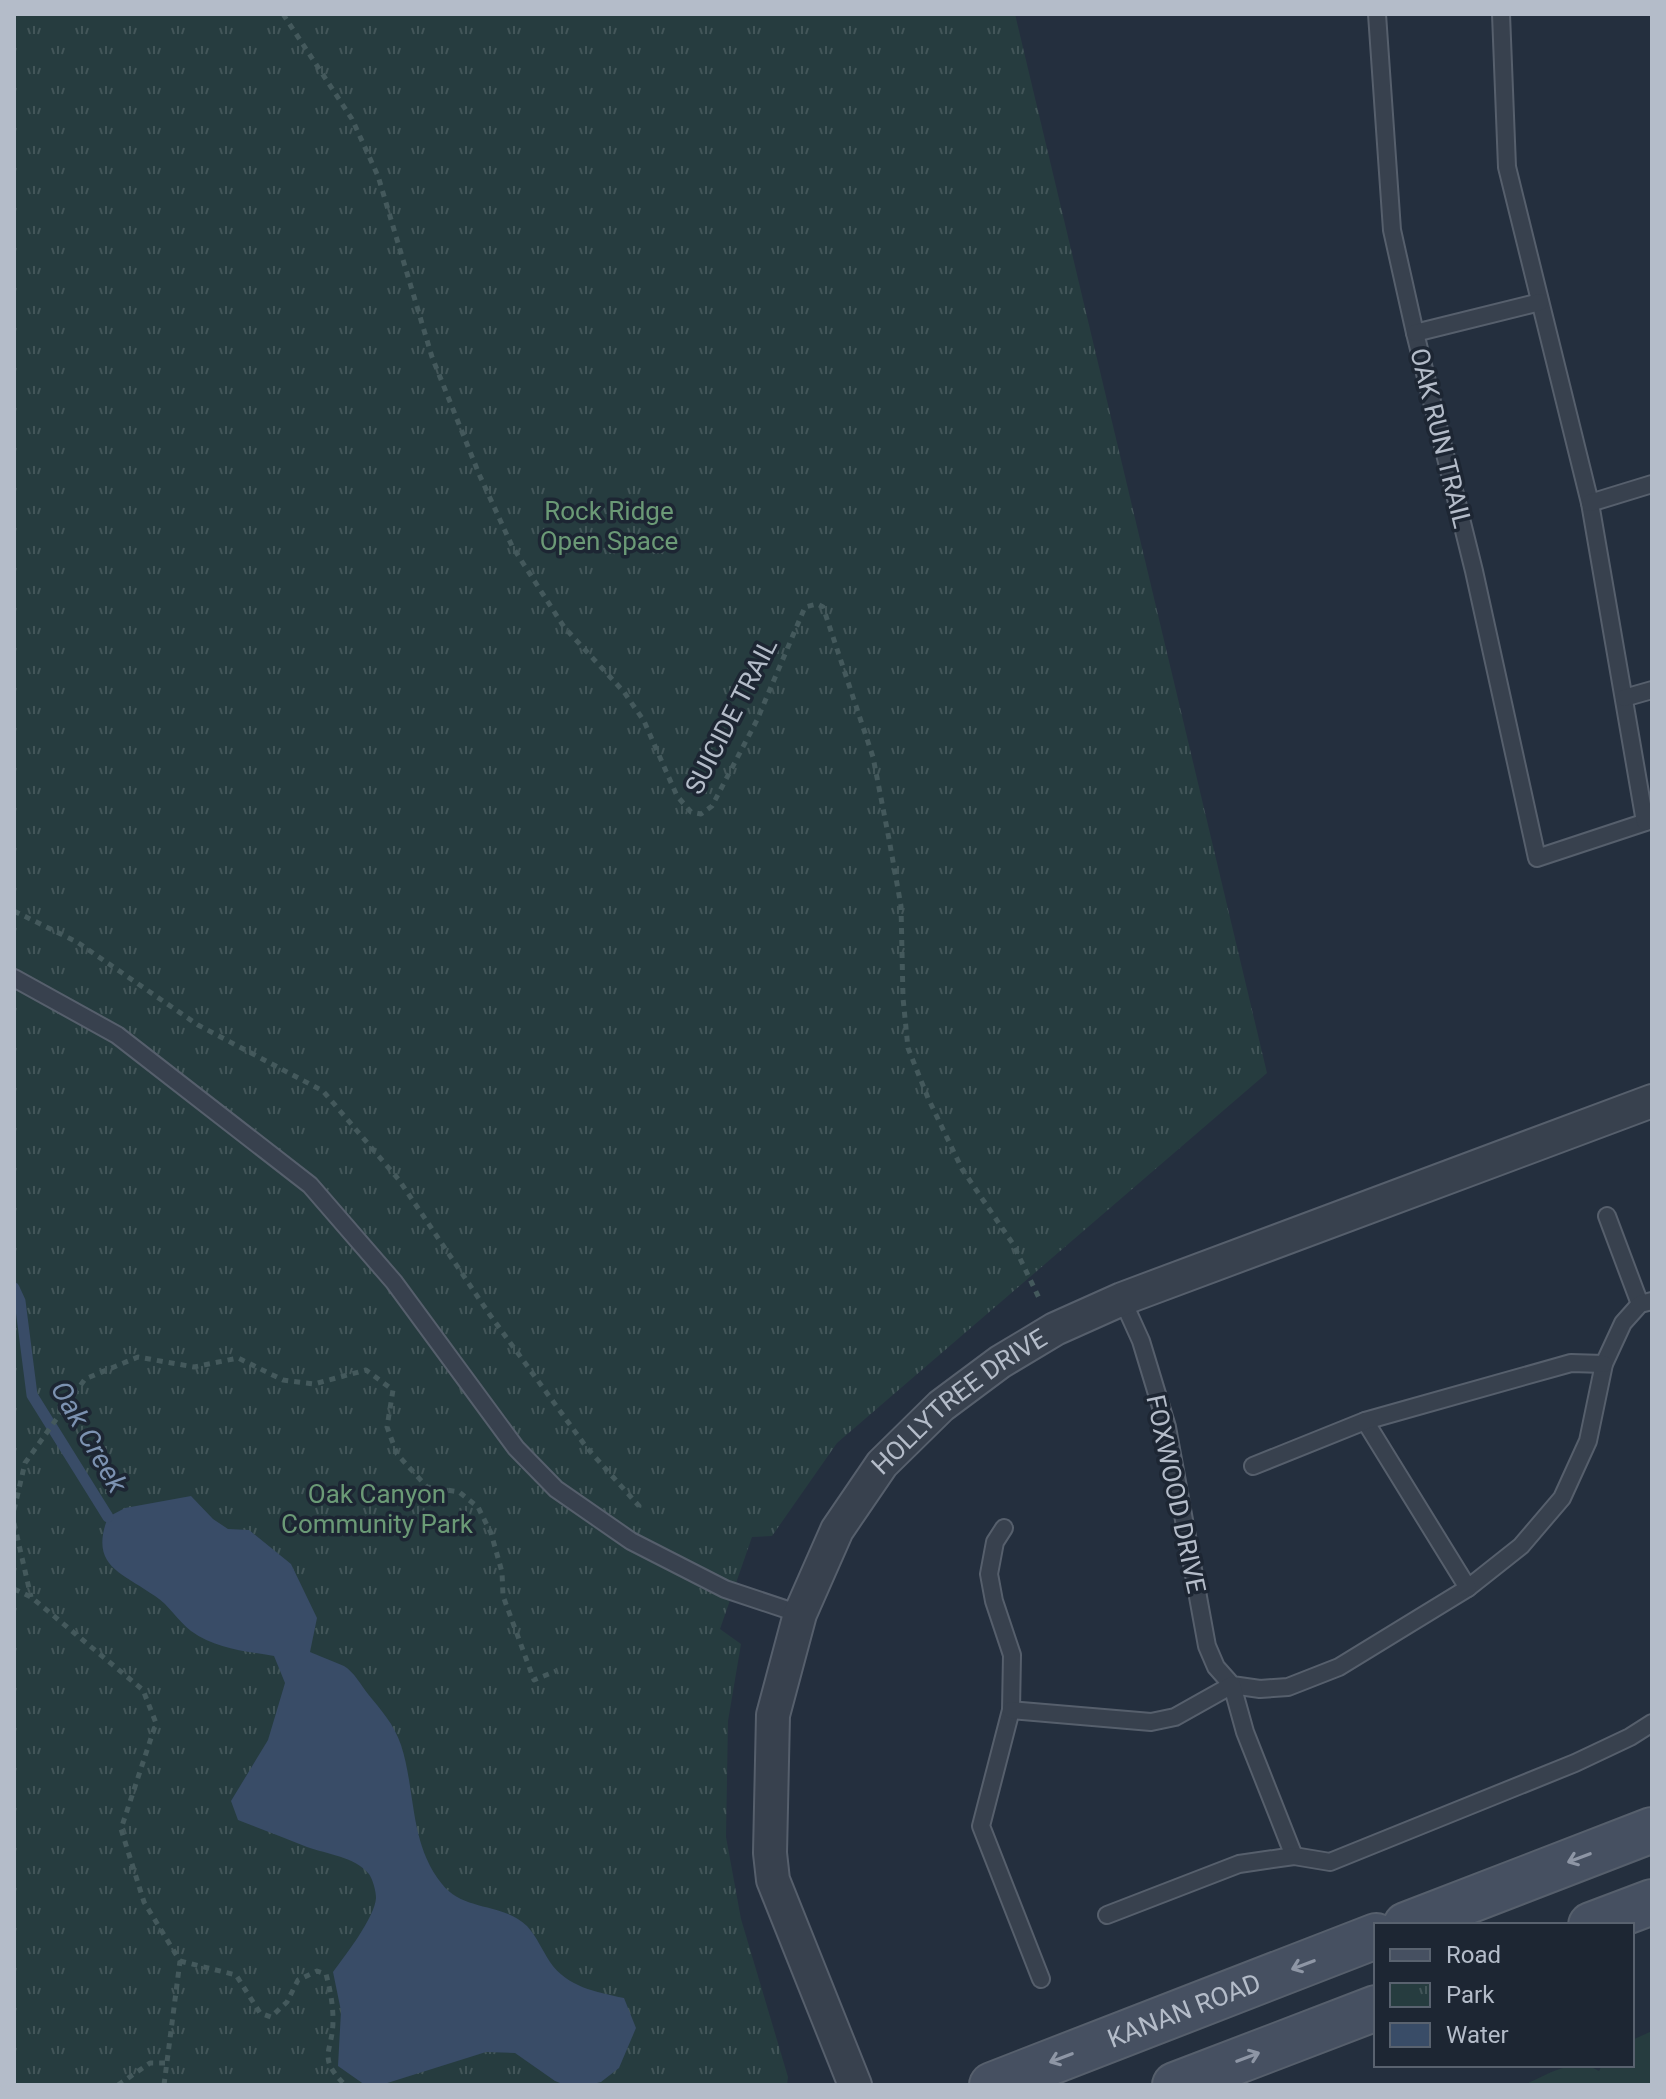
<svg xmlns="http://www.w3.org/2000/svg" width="1666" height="2099" font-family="Roboto,sans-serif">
<defs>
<pattern id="park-tufts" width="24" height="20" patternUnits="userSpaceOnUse" patternTransform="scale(2)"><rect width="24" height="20" fill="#263c3f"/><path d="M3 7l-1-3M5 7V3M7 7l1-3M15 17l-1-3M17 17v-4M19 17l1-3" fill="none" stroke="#435659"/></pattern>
</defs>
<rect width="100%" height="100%" fill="#242f3e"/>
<polygon fill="url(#park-tufts)" points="14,14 1015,14 1267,1073 837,1443 772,1536 752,1537 720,1629 741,1644 728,1721 726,1837 741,1919 788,2077 787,2085 14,2085"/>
<path fill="#263c3f" d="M1652,2031v54h-128c25,-11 50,-29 75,-14l3,-6h30v-25z"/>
<path fill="#394c67" d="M191,1496l22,23 15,10 21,1 42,34 26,54 -7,34c11,5 23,9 34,14 10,6 17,19 24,28 13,16 26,30 33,51 15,46 8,98 41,139 22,28 60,18 85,42 10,11 15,24 23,36 17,25 46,30 74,36l12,30 -17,40 -18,14 -12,3h-24l-10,-4 -40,-28 -29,-1 -105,33h-16l-27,-19 3,-55 -8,-39c12,-16 42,-55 43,-74 0,-7 -3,-18 -7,-24 -14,-17 -42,-20 -62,-27 -23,-9 -46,-18 -69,-27l-7,-19 37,-61 17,-57 -11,-27c-29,-5 -58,-7 -83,-25 -13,-10 -22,-26 -36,-35 -34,-24 -66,-30 -47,-79l17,-9z"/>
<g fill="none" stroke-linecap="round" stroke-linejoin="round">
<polyline stroke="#394c67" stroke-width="11" points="14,1288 20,1301 32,1395 108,1517"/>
<defs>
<g id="service">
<polyline points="1377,14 1392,230 1415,333 1474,571 1537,858 1652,820"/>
<polyline points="1501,14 1507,167 1590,503 1645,822"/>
<polyline points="1415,333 1540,302"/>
<polyline points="1590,503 1652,484"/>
<polyline points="1624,698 1652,690"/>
<polyline points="14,978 117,1035 310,1185 394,1282 516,1448 556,1489 631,1541 725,1589 800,1614"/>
<polyline points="1607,1216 1640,1304"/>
<polyline points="1122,1299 1141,1341 1167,1427 1207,1646 1216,1667 1232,1685 1260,1689 1288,1687 1339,1667 1468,1588 1521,1546 1562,1498 1588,1441 1604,1364 1623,1323 1640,1304 1652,1301"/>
<polyline points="1365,1421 1468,1588"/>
<polyline points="1253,1466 1365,1421 1571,1363 1604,1364"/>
<polyline points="1004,1528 995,1542 989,1574 994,1601 1012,1655 1011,1710 981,1826 1041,1979"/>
<polyline points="1011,1710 1151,1722 1175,1717 1232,1685 1245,1732 1294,1856"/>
<polyline points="1107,1915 1239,1864 1294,1856 1330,1862 1575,1763 1630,1737 1652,1723"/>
</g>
<g id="minor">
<path id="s1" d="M855,2085l-82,-205 -3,-27 3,-138 27,-101 37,-84 45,-66 59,-58 59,-44 55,-33 67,-30 530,-198"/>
</g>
<g id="secondary">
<polyline points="1406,1925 1652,1830"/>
<polyline points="1591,1925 1652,1902"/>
<path id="s2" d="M992,2085l384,-149"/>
<polyline points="1175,2085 1376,2008"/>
</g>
</defs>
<use href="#service" stroke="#565f6c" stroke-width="20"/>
<use href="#minor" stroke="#565f6c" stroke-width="36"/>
<use href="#secondary" stroke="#565f6c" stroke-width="48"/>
<g stroke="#44595c" stroke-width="5" stroke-dasharray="6 6" stroke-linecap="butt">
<polyline points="283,14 352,119 378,176 432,357 479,474 512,546 564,627 624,692 644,721 677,796 691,812 701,814 712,806 757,720 805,607 817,604 823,607 873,757 889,839 901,906 903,998 908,1048 928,1098 962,1169 1013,1244 1040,1300"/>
<polyline points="14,911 77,942 198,1025 323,1091 399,1180 490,1315 587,1448 639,1506 637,1513"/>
<polyline points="14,1510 25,1463 85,1379 138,1357 194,1367 238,1358 283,1380 314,1384 366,1370 393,1390 387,1427 397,1454 427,1487 459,1492 478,1507 491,1533 502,1572 503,1596 534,1680 556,1671"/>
<polyline points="14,1523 31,1597"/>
<polyline points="14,1589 31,1597 143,1690 156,1723 121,1829 144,1902 180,1961 164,2085"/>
<path d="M180,1961l56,14 24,38 11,4 16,-15 11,-22 19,-9 9,3c4,15 7,30 7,46 0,33 -17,36 12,65"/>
<polyline points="118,2085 150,2063 165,2063"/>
</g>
<use href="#service" stroke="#38414e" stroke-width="16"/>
<use href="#minor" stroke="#38414e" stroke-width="32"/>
<use href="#secondary" stroke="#465061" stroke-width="44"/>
</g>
<defs><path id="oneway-shaft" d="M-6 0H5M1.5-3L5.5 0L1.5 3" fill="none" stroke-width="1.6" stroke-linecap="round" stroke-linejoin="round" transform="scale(2)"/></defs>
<g stroke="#8e96a5">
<use href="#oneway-shaft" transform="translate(1579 1858) rotate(159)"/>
<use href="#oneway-shaft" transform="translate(1303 1965) rotate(159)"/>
<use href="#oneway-shaft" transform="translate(1248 2057) rotate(-21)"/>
<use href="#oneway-shaft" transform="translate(1061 2058) rotate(159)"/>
</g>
<g text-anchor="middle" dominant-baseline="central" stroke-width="7" stroke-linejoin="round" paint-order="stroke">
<g font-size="26" fill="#b4bcc9" stroke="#1d2633">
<text transform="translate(1441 438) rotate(76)">OAK RUN TRAIL</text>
<text transform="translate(731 716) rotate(-63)">SUICIDE TRAIL</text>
<text stroke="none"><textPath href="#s1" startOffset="762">HOLLYTREE DRIVE</textPath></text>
<text transform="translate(1176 1494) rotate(78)">FOXWOOD DRIVE</text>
<text stroke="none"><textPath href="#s2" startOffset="206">KANAN ROAD</textPath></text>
</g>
<g font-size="26" fill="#6b9a76" stroke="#1d2633">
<text x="609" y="511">Rock Ridge<tspan x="609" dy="30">Open Space</tspan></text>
<text x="377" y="1494">Oak Canyon<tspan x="377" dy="30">Community Park</tspan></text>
</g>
<g font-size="28" font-style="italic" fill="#7c92b1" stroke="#1d2633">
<text transform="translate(89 1437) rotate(60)">Oak Creek</text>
</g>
</g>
<rect width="1666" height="2099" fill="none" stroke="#b4bcc9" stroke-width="32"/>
<rect x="1374" y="1923" width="260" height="144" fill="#1d2633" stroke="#59626f" stroke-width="2"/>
<rect x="1390" y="1949" width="40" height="12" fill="#465061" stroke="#59626f" stroke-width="2"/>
<text x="1446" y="1963" font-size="24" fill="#b4bcc9">Road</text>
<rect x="1390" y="1983" width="40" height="24" fill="url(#park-tufts)" stroke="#59626f" stroke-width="2"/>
<text x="1446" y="2003" font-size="24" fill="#b4bcc9">Park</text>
<rect x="1390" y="2023" width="40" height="24" fill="#394c67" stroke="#59626f" stroke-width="2"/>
<text x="1446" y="2043" font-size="24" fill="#b4bcc9">Water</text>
</svg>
